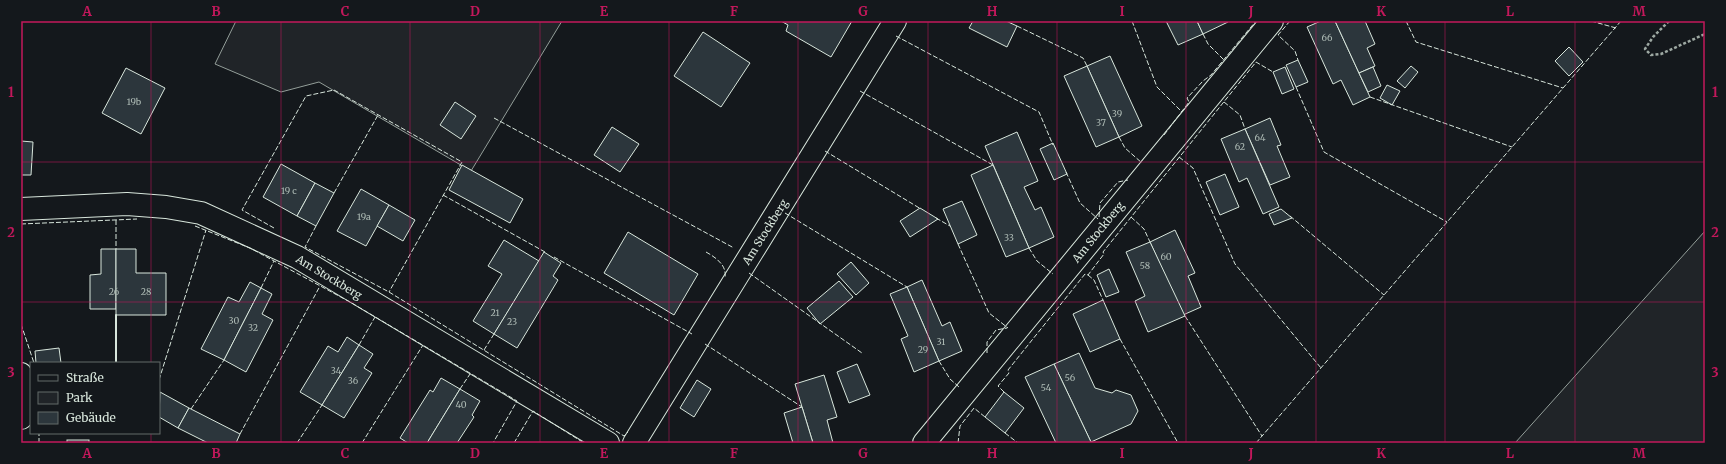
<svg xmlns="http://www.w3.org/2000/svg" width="1726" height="464" font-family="Merriweather,serif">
<rect width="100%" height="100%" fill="#14181c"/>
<g fill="#202428" stroke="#939e99">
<polygon points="236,21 562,21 471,171 319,82 281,92 215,64"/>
<polygon points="1705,231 1705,443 1515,443"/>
</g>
<g fill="#2c363c" stroke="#d8e6dc">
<polygon points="781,21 852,21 831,57 786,31 788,25"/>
<polygon points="973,21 1006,21 1017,26 1007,47 969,28"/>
<polygon points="1166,21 1197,21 1203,34 1178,45"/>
<polygon points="1197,21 1228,21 1228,22 1203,34"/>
<polygon points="1321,21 1335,21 1370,97 1353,105 1341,80 1333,84 1307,27"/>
<polygon points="1335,21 1365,21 1375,44 1367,48 1375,66 1359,73"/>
<polygon points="703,32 750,63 721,107 674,76"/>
<polygon points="1569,47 1583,62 1569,76 1555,61"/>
<polygon points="1110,56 1142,126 1119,137 1087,66"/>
<polygon points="1298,60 1308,82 1296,87 1286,65"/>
<polygon points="1087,66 1119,137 1096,147 1064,76"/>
<polygon points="1411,66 1418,72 1405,88 1397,81"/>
<polygon points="1285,67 1294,89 1282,94 1273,72"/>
<polygon points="1373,67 1381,86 1368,92 1359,73"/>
<polygon points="126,68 165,88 141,134 102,113"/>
<polygon points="1387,85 1400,91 1392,105 1380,98"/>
<polygon points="455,102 476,116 461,139 440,125"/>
<polygon points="1270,118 1281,145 1277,146 1290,177 1270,185 1245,129"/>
<polygon points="612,127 639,144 620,172 594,155"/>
<polygon points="1245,129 1279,207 1263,214 1247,178 1239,182 1221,139"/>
<polygon points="1017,132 1038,181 1024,187 1035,210 1041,207 1054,237 1029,248 985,146"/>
<polygon points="21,141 33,142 31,175 21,175"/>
<polygon points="1053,143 1067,174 1054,180 1040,149"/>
<polygon points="281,164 315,183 297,216 263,197"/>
<polygon points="462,165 523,199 510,223 449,190"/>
<polygon points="993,165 1029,248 1006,257 971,175"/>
<polygon points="1225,174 1239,207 1220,215 1206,182"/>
<polygon points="315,183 334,193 316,226 297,216"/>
<polygon points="361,189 389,205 366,246 337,231"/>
<polygon points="962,201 977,235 958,244 943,209"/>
<polygon points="389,205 415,220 403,241 377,226"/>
<polygon points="920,208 938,219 910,237 900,221"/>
<polygon points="1281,209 1292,218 1274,225 1269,214"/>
<polygon points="1175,230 1195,273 1188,276 1201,307 1183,315 1150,242"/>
<polygon points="628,232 698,274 674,315 604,273"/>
<polygon points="504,240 539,261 494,334 473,321 502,274 488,266"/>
<polygon points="1150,242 1185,316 1148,332 1135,301 1145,296 1126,252"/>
<polygon points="101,249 116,249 116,309 90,309 90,275 101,274"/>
<polygon points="116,249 136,249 136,273 166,273 166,315 116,315"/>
<polygon points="544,252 561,263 553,276 558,280 517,348 494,334"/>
<polygon points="851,262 869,283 856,295 837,274"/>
<polygon points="1109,269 1119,292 1106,297 1097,275"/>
<polygon points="922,280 942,326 950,322 962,351 939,361 907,287"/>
<polygon points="839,281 853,297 820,324 807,308"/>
<polygon points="250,282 261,288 224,360 201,349 228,297 239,302"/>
<polygon points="907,287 939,361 914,372 901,339 908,336 890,294"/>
<polygon points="261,288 272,294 262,314 273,320 246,372 224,360"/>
<polygon points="1103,300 1120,339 1090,352 1073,314"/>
<polygon points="347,337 359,345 322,405 300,392 328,346 338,352"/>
<polygon points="359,345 373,354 364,368 372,373 344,418 322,405"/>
<polygon points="59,348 61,363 36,363 35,351"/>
<polygon points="1079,353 1095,388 1112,393 1116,390 1131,395 1138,411 1131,424 1091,442 1054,364"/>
<polygon points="857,364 870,395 849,403 837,372"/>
<polygon points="1054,364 1091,442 1091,443 1056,443 1025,377"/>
<polygon points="824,375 837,417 827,420 833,443 813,443 795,384"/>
<polygon points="441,378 460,389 427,443 408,443 400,438 430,390 433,392"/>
<polygon points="697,380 711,389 694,417 680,408"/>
<polygon points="460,389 480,401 472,415 474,417 457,443 427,443"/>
<polygon points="160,392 189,408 178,428 159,417"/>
<polygon points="1004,392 1024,408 1005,433 985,417"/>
<polygon points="802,407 813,443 793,443 784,413"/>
<polygon points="189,408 240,434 236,443 208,443 178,428"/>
<rect x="67" y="440" width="22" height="3"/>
</g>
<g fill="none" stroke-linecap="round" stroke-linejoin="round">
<defs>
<g id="minor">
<polyline points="21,209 127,204 166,207 201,213 297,257 608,443"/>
<polyline points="21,374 24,382 21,418"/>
<polyline points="634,443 895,21"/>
<polyline points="924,443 1272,21"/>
</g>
</defs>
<use href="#minor" stroke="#d8e6dc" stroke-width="24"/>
<polyline stroke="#9da8a2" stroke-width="2.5" stroke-dasharray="3 2" stroke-linecap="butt" points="1669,21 1653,37 1645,49 1651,55 1661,54 1705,34"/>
<use href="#minor" stroke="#14181c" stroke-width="22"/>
<g stroke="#d8e6dc" stroke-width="1" stroke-dasharray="5 2" stroke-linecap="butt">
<polyline points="1132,21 1157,87 1182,112"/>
<polyline points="1290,21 1278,35 1295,51 1298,60"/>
<polyline points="1406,21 1416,42 1563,88"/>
<polyline points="1591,21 1616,28"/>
<polyline points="1017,26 1083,58 1087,66"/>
<polyline points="1203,34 1208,44 1224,60"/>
<polyline points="896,36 1039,112 1053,145"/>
<polyline points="1296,87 1324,152 1447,222"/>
<polyline points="860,91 993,165"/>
<polyline points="1370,97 1512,147"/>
<polyline points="1224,102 1240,115 1245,129"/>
<polyline points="494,118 734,248"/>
<polyline points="1164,135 1189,102 1187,98 1203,81 1211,75 1256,21"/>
<polyline points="1119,137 1125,148 1142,163"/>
<polyline points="825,151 921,209"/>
<polyline points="1179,157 1193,168 1235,264 1321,368"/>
<polyline points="1066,172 1080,203 1098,219"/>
<polyline points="334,193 378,115"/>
<polyline points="443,195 545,252"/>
<polyline points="785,213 907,287"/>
<polyline points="1290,216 1384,295"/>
<polyline points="1099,217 1100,203 1118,182 1128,180"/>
<polyline points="1131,217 1144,229 1150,242"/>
<polyline points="936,218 950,226"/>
<polyline points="116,220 116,249"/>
<polyline points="21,224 137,219"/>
<polyline points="195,226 250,248 350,302 517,401 493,443"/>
<polyline points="316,226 305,247 389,292 624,436 628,432"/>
<polyline points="274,228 242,210 306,96 334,90 462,162 389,292"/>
<polyline points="958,244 989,313 1008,328"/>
<polyline points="1029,248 1037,261 1053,274"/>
<path d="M706,252c9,5 21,13 19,25"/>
<polyline points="554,257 692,334"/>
<polyline points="749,273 862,353"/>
<polyline points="1088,275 1094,280 1103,300"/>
<polyline points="261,288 274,261"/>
<polyline points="1185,316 1262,436"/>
<polyline points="21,324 34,363"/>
<polyline points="1120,339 1178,443"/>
<polyline points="705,344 802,407"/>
<polyline points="359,345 375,317"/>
<polyline points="484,350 494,334"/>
<polyline points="987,353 987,342 996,330 1007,328"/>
<polyline points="939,361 950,379 959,387"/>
<polyline points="159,380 206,230"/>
<polyline points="460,389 470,374"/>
<polyline points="1004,392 998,386 1009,373 1008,370 1085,274 1088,275 1104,254 1103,252 1256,62 1273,72"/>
<polyline points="191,409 224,360"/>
<polyline points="1005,433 1018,443"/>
<polyline points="240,434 320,286"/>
<polyline points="39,443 39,433"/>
<polyline points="297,443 322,405"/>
<polyline points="362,443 423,345"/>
<polyline points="514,443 533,411 584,443"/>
<polyline points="958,443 960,426 974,408 985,417"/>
<polyline points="1256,443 1621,21"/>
</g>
<polyline stroke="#d8e6dc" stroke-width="2" points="116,363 116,315"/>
</g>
<path fill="none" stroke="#c2185b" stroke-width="1" stroke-opacity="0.55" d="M151,21v342M281,21v422M410,21v422M540,21v422M669,21v422M798,21v422M928,21v422M1057,21v422M1186,21v422M1316,21v422M1445,21v422M1575,21v422M21,162h1684M21,302h1684M151,433v10"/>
<g text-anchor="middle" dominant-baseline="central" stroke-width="3" stroke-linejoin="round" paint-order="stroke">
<g font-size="9" fill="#adbab4">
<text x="1327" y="37">66</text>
<text x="134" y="101">19b</text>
<text x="1117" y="113">39</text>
<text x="1101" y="122">37</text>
<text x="1260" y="137">64</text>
<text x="1240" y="146">62</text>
<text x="289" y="190">19 c</text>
<text x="364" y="216">19a</text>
<text x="1009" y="237">33</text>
<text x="1166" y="256">60</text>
<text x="1145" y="265">58</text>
<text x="114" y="291">26</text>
<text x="146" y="291">28</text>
<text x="495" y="312">21</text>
<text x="234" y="320">30</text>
<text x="512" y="321">23</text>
<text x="253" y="327">32</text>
<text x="941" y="341">31</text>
<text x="923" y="349">29</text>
<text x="336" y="370">34</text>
<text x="1070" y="377">56</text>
<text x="353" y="380">36</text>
<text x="1046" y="387">54</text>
<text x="461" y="404">40</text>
</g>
<g font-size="11" fill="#d8e6dc" stroke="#14181c">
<text transform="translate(765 232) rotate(-58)">Am Stockberg</text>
<text transform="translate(1098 232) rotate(-51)">Am Stockberg</text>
<text transform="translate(329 277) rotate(31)">Am Stockberg</text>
</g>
</g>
<rect width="1726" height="464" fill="none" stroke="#14181c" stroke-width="44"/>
<rect x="30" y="362" width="130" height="72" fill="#14181c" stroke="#626a69"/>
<rect x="38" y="375" width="20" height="6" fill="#14181c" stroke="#626a69"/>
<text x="66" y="382" font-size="12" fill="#d8e6dc">Straße</text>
<rect x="38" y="392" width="20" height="12" fill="#202428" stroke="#626a69"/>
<text x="66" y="402" font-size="12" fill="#d8e6dc">Park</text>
<rect x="38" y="412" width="20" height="12" fill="#2c363c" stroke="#626a69"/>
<text x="66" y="422" font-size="12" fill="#d8e6dc">Gebäude</text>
<rect x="22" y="22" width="1682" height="420" fill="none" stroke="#c2185b" stroke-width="1.5"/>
<g font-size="13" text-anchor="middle" font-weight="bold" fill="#c2185b">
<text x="87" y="16">A</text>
<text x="216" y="16">B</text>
<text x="345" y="16">C</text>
<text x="475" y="16">D</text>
<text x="604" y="16">E</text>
<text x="734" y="16">F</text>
<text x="863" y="16">G</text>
<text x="992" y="16">H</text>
<text x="1122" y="16">I</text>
<text x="1251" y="16">J</text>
<text x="1381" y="16">K</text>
<text x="1510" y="16">L</text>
<text x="1639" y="16">M</text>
<text x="11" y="97">1</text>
<text x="1715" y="97">1</text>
<text x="11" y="237">2</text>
<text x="1715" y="237">2</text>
<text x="11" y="377">3</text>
<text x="1715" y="377">3</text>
<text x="87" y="458">A</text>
<text x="216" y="458">B</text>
<text x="345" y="458">C</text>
<text x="475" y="458">D</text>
<text x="604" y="458">E</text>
<text x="734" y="458">F</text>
<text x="863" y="458">G</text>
<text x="992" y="458">H</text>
<text x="1122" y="458">I</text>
<text x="1251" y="458">J</text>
<text x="1381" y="458">K</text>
<text x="1510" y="458">L</text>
<text x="1639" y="458">M</text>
</g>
</svg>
